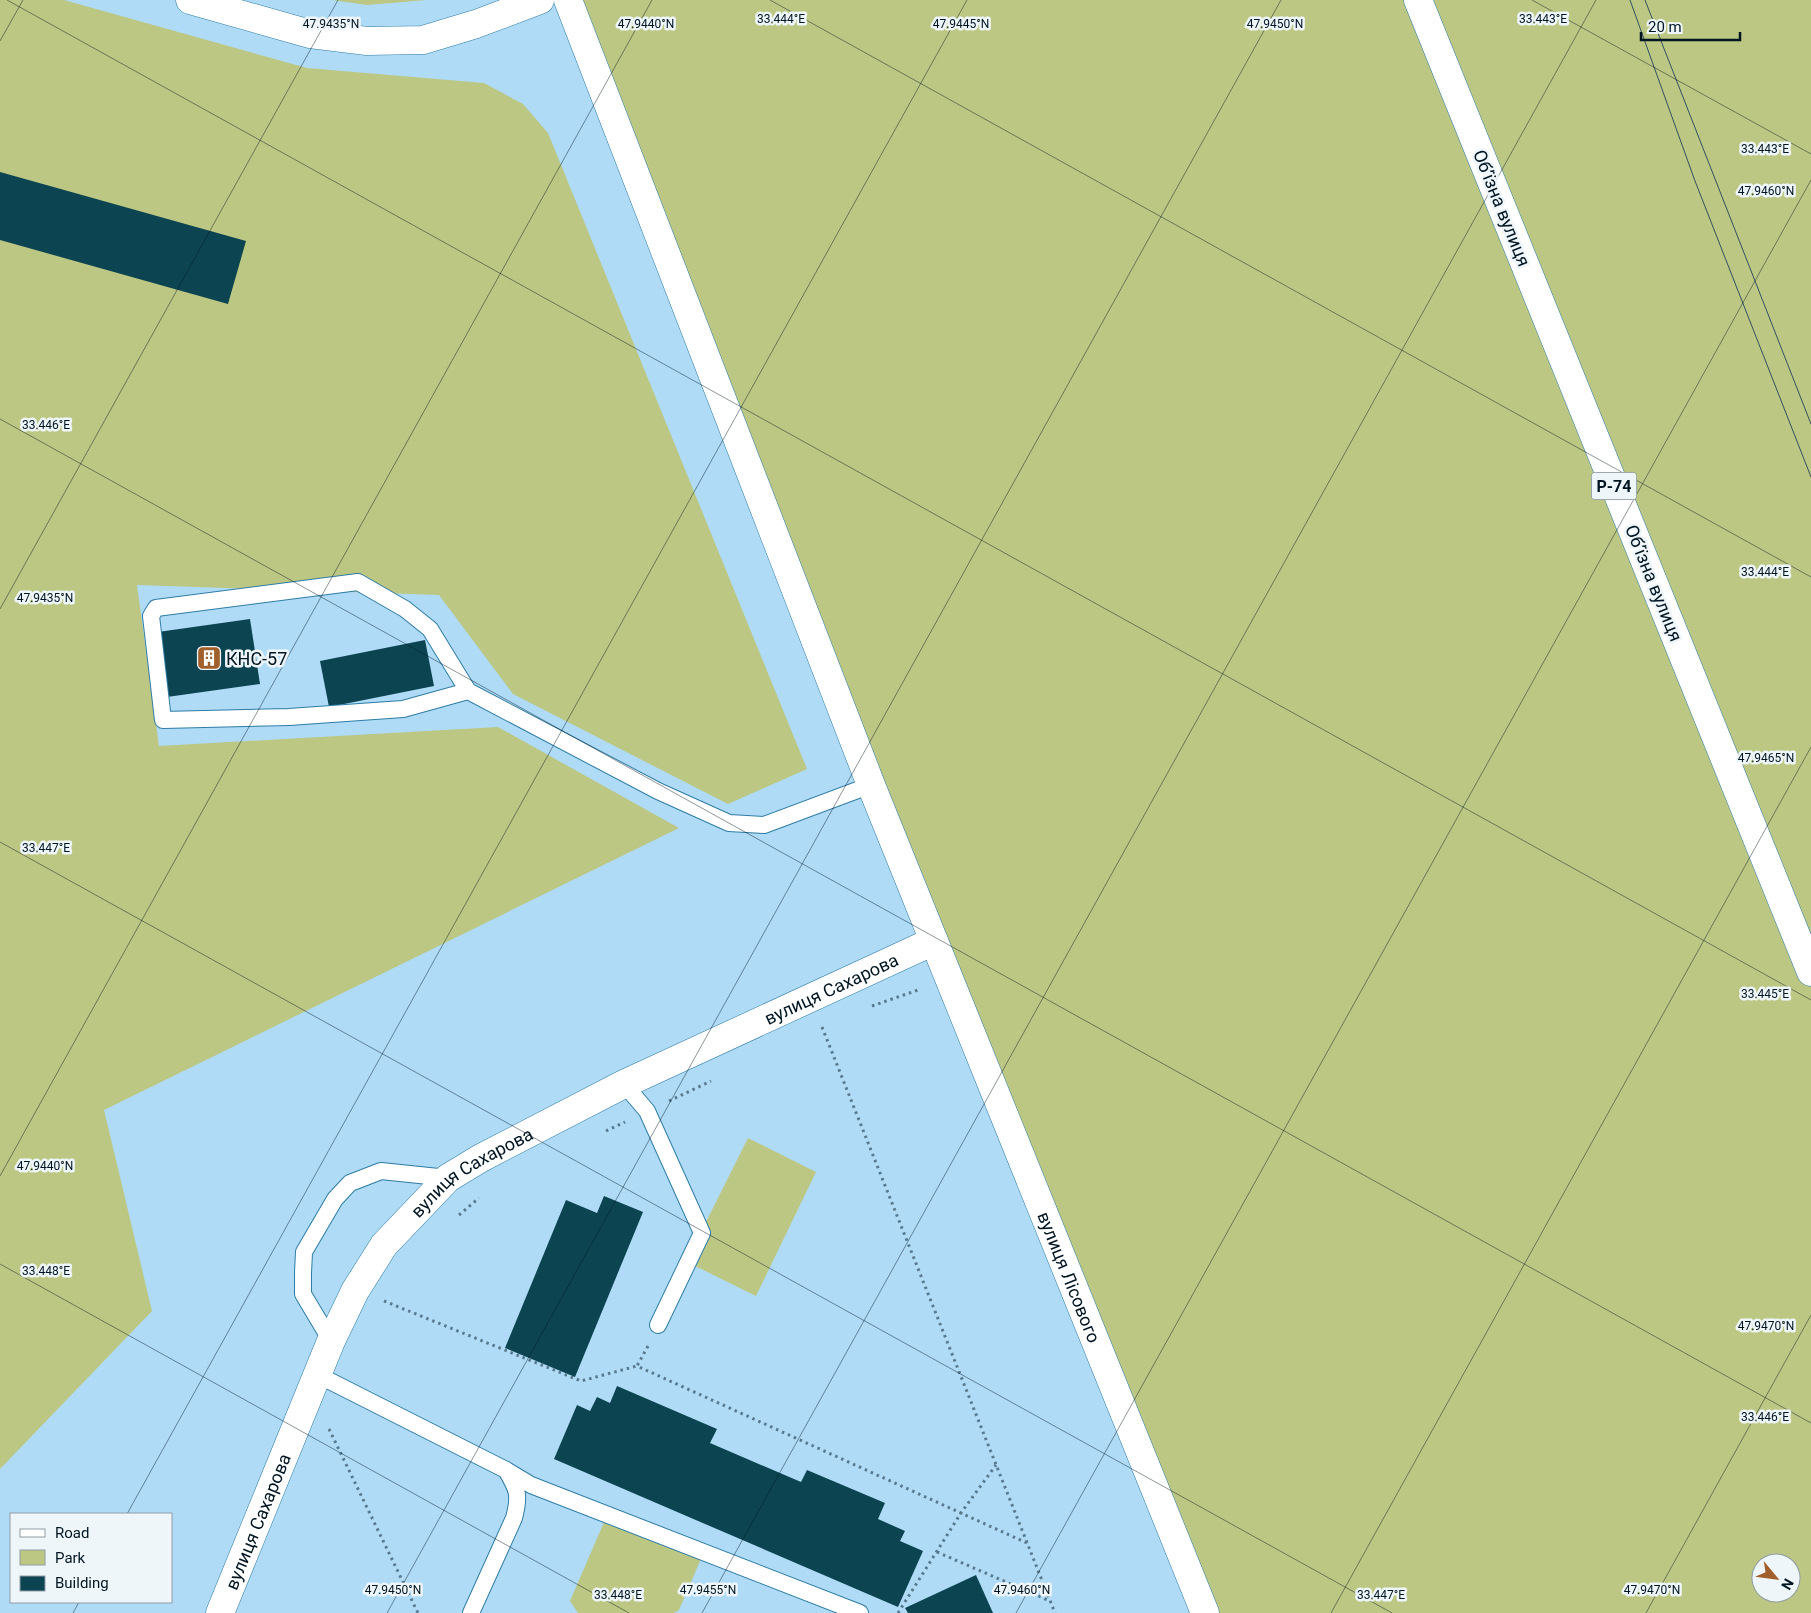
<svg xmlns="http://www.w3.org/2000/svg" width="1811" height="1613" font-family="Roboto,sans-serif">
<rect width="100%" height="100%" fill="#afdbf6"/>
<g fill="#bcc783" fill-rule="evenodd">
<polygon points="0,0 64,0 307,68 484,83 523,104 548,133 807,769 728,804 513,694 439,595 137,585 159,746 498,727 679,828 104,1110 152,1311 0,1469"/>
<polygon points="332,0 427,0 367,5"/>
<path d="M568,0h1243v1613h-606zM1761,1563h30v30h-30z"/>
<polygon points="748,1138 816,1172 756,1296 695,1266 711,1232 706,1222"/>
<polygon points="608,1513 703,1554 679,1610 674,1613 578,1613 570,1601"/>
</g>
<g fill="#0c4551">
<polygon points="0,172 246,241 228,304 0,240"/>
<polygon points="250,619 260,684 167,697 158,632"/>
<polygon points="425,640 434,686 329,707 320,661"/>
<polygon points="604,1196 643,1212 575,1377 505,1348 566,1200 597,1213"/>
<polygon points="617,1386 717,1429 710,1443 801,1482 807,1470 885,1503 878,1519 905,1531 900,1541 923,1551 898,1607 554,1459 577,1405 590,1411 597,1397 610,1403"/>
<polygon points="976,1575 993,1613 908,1613 905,1608"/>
</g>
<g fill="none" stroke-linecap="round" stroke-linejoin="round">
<defs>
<g id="lane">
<polyline points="468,691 403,709 289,717 163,720 151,616 156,608 358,582 405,609 430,629 468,691 658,791 729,823 764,825 871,785"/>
<polyline points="624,1084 647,1111 702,1233 658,1325"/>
<polyline points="331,1341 303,1294 303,1273 304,1252 335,1199 350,1183 381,1171 448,1178"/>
<path d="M318,1375l188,95c12,20 14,25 8,48l-43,95"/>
<polyline points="506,1470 531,1485 860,1613"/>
</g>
<g id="street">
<path id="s1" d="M220,1613l111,-272 24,-50 29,-46 64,-67 33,-20 143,-74 310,-143"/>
</g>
<g id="secondary">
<polyline points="190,0 310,34 367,41 423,40 476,24 540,0"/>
<path id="s2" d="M568,0l303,785 334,828"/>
</g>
<polyline id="primary" points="1418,0 1811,972"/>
</defs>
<use href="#lane" stroke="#2e7ca5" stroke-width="18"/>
<use href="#street" stroke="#2e7ca5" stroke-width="29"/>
<use href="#secondary" stroke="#2e7ca5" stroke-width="29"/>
<use href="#primary" stroke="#2e7ca5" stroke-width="29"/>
<g stroke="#597a8e" stroke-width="3" stroke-dasharray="2.5 4" stroke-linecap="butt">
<polyline points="872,1006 921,989"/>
<polyline points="822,1027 1055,1613"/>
<polyline points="669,1101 711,1081"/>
<polyline points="606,1131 625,1122"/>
<polyline points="459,1215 479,1198"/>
<polyline points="384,1301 581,1381 637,1366"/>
<polyline points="648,1346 637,1366 1027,1543"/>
<polyline points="329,1429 418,1613"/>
<polyline points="937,1552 1050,1601"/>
<polyline points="898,1613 961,1513 996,1465"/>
</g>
<use href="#lane" stroke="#fff" stroke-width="16"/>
<use href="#street" stroke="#fff" stroke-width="28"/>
<use href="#secondary" stroke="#fff" stroke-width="28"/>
<use href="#primary" stroke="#fff" stroke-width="28"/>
<g stroke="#334f60" stroke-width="1">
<polyline points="1630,0 1695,181 1811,477"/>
<polyline points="1645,0 1811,424"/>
</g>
</g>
<path fill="none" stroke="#001522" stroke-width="1" stroke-opacity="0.45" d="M7,0l1804,1000M770,0l1041,577M1532,0l279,154M0,41l23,-41M0,419l1811,1004M0,609l338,-609M0,842l1392,771M0,1176l652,-1176M0,1264l629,349M127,1514l840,-1514M73,1613l6,-11M387,1613l894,-1613M702,1613l894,-1613M1016,1613l795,-1433M1331,1613l480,-866M1646,1613l165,-298"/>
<defs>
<symbol id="building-square" viewBox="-11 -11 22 22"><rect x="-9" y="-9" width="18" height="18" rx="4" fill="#a15f2c" stroke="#eff6fa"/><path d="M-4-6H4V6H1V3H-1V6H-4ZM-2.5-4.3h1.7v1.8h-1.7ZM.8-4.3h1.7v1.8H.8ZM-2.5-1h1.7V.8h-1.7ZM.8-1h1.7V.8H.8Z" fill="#fff"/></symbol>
</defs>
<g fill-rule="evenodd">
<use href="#building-square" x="195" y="644" width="28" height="28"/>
</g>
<g text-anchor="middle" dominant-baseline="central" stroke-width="5" stroke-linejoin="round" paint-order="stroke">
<rect fill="#eff6fa" stroke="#485863" stroke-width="1" x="1591.5" y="472.5" width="45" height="27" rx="4"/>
<g font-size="16" font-weight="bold" fill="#001522">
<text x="1614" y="486">Р-74</text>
</g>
<g font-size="18" fill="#001522" stroke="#eff6fa">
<text transform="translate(1502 208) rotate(68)">Обʼїзна вулиця</text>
<text transform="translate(1654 583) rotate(68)">Обʼїзна вулиця</text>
<text stroke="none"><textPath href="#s1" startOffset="924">вулиця Сахарова</textPath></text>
<text stroke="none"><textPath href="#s1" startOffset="519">вулиця Сахарова</textPath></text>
<text stroke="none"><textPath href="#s2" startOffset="1372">вулиця Лісового</textPath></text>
<text stroke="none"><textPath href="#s1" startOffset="99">вулиця Сахарова</textPath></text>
</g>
<g font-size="18" fill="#001522" stroke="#eff6fa" text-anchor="start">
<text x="226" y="658">КНС-57</text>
</g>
</g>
<g font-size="12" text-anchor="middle" fill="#001522" stroke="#eff6fa" stroke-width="5" stroke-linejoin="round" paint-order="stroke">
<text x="781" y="23">33.444°E</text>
<text x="1543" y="23">33.443°E</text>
<text x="331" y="28">47.9435°N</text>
<text x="646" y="28">47.9440°N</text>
<text x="961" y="28">47.9445°N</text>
<text x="1275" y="28">47.9450°N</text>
<text x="1765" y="153">33.443°E</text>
<text x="1766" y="195">47.9460°N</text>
<text x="46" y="429">33.446°E</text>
<text x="1765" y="576">33.444°E</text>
<text x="45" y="602">47.9435°N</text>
<text x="1766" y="762">47.9465°N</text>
<text x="46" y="852">33.447°E</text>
<text x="1765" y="998">33.445°E</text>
<text x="45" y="1170">47.9440°N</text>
<text x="46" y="1275">33.448°E</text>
<text x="1766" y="1330">47.9470°N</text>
<text x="1765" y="1421">33.446°E</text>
<text x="393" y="1594">47.9450°N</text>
<text x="708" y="1594">47.9455°N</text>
<text x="1022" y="1594">47.9460°N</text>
<text x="1652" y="1594">47.9470°N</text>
<text x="618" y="1599">33.448°E</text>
<text x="1381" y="1599">33.447°E</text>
</g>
<rect x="10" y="1513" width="162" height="90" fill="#eff6fa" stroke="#8f9ca4"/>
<rect x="20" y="1529" width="25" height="8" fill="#ffffff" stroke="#8f9ca4"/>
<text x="55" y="1538" font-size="15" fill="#001522">Road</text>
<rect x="20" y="1550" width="25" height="15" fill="#bcc783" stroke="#8f9ca4"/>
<text x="55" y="1563" font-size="15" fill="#001522">Park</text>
<rect x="20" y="1576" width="25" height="15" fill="#0c4551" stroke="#8f9ca4"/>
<text x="55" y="1588" font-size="15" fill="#001522">Building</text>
<g transform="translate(1776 1578) rotate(119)"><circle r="24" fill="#eff6fa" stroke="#8f9ca4"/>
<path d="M0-4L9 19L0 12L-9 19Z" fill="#a15f2c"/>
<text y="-8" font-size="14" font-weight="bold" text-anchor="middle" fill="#001522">N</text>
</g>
<path d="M1641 32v8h99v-8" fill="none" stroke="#001522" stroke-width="2.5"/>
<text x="1648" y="32" font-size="15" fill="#001522" stroke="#eff6fa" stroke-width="4" paint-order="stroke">20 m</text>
</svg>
